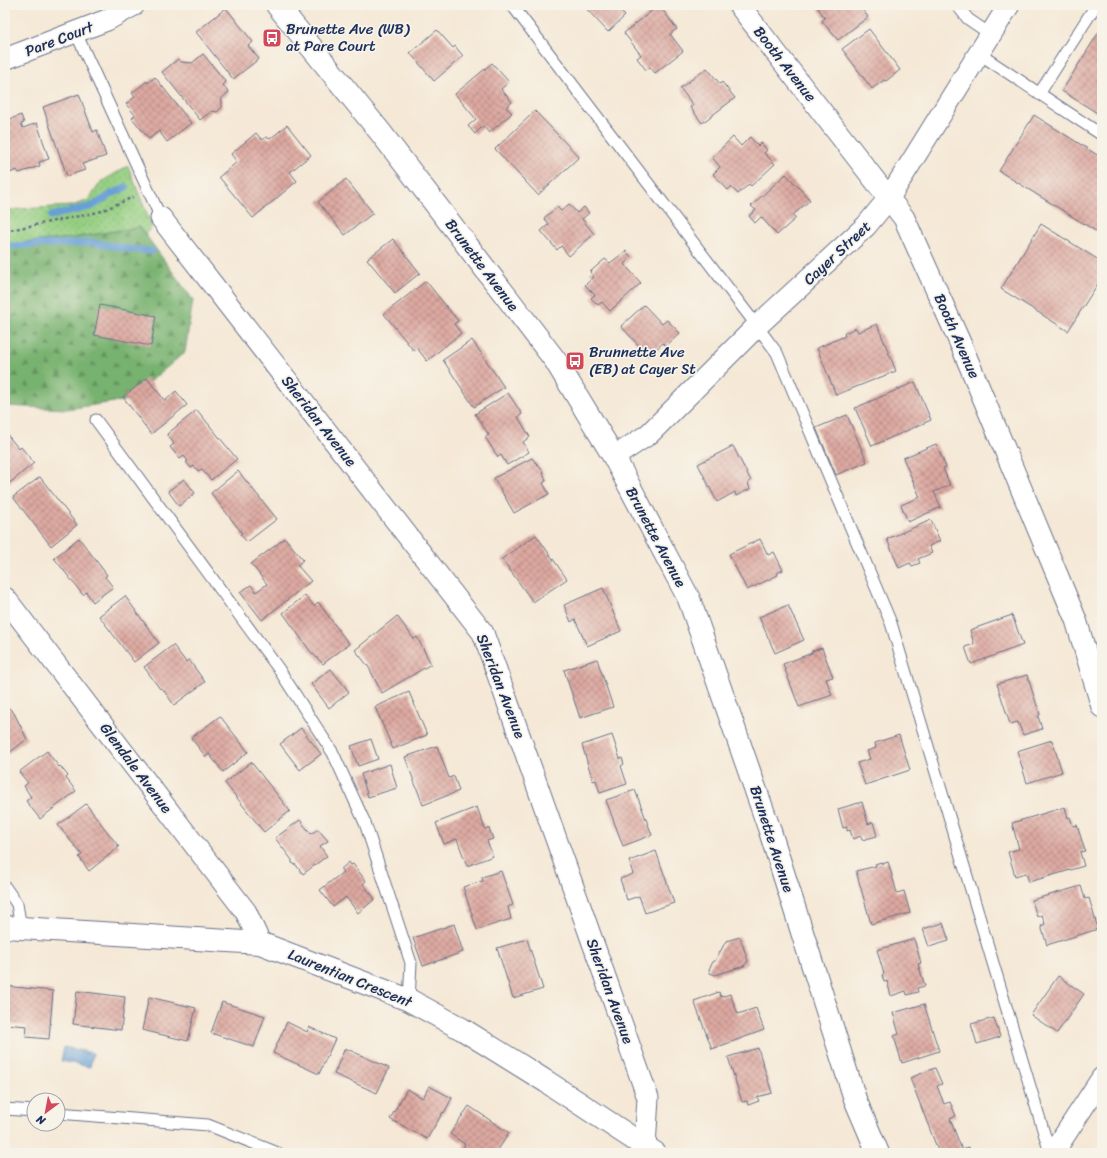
<svg xmlns="http://www.w3.org/2000/svg" width="1107" height="1158" font-family="Sriracha,sans-serif">
<defs>
<pattern id="grass-dots" width="8" height="8" patternUnits="userSpaceOnUse"><rect width="8" height="8" fill="#95cf82"/><path d="M2 2h.1M6 6h.1" fill="none" stroke="#80b273" stroke-width="1.8" stroke-linecap="round"/></pattern>
<pattern id="forest-firs" width="22" height="20" patternUnits="userSpaceOnUse"><rect width="22" height="20" fill="#78b270"/><path d="M5 1l3.5 6h-7zM16 11l3.5 6h-7z" fill="#62915f"/></pattern>
<pattern id="water-ripples" width="26" height="14" patternUnits="userSpaceOnUse"><rect width="26" height="14" fill="#679fd5"/><path d="M2 4q2-2 4 0t4 0M15 11q2-2 4 0t4 0" fill="none" stroke="#5482b0"/></pattern>
<pattern id="building-cross-hatch" width="8" height="8" patternUnits="userSpaceOnUse"><rect width="8" height="8" fill="#dda9a0"/><path d="M0 0l8 8M0 8l8-8" fill="none" stroke="#b28a86"/></pattern>
</defs>
<rect width="100%" height="100%" fill="#f7f3e8"/>
<filter id="ink" filterUnits="userSpaceOnUse"><feTurbulence type="fractalNoise" baseFrequency=".025" numOctaves="2"/><feDisplacementMap in="SourceGraphic" scale="8" xChannelSelector="R" yChannelSelector="G"/><feConvolveMatrix kernelMatrix="1 2 1 2 8 2 1 2 1" color-interpolation-filters="sRGB"/></filter>
<filter id="wash" filterUnits="userSpaceOnUse"><feTurbulence type="fractalNoise" baseFrequency=".012" numOctaves="4" result="noise"/><feDisplacementMap in="SourceGraphic" scale="16" xChannelSelector="R" yChannelSelector="G"/><feGaussianBlur stdDeviation="0.9" result="paint"/><feColorMatrix in="noise" values="0 0 0 0 0 0 0 0 0 0 0 0 0 0 0 0 0 1.4 0 .05"/><feComposite in="paint" operator="in"/></filter>
<g filter="url(#wash)">
<rect width="100%" height="100%" fill="#f5e8d6"/>
<polygon fill="url(#grass-dots)" stroke="#587f70" points="128,166 152,227 5,377 5,210 72,206 86,201 92,195 101,182"/>
<polygon fill="url(#forest-firs)" stroke="#4a7067" points="140,227 193,300 185,352 128,400 67,409 5,406 5,244 71,238"/>
<polygon fill="url(#water-ripples)" stroke="#41679a" points="64,1047 93,1053 90,1067 61,1061"/>
<g fill="none" stroke-linecap="round" stroke-linejoin="round">
<g stroke="#679fd5" stroke-width="7">
<polyline points="51,216 93,206 110,195 126,187"/>
<polyline points="5,246 86,243 91,242 129,249 152,251"/>
</g>
</g>
<g id="blocks">
<g fill="url(#building-cross-hatch)">
<polygon points="583,5 619,5 616,7 625,16 608,32"/>
<polygon points="659,5 677,29 670,34 683,51 655,73 650,67 646,70 637,58 641,55 624,33"/>
<polygon points="816,5 859,5 868,17 838,40 822,21 825,18"/>
<polygon points="226,8 253,42 248,46 259,59 233,79 196,32"/>
<polygon points="1102,27 1102,116 1062,91"/>
<polygon points="869,29 900,70 886,81 884,80 872,89 842,49"/>
<polygon points="437,30 453,48 455,46 463,56 434,81 410,53"/>
<polygon points="203,54 226,82 223,85 229,92 221,99 222,101 222,107 217,112 212,111 200,120 162,72 178,59 181,62 192,63"/>
<polygon points="492,63 509,82 501,89 512,102 506,107 512,113 489,133 483,126 475,134 468,126 476,119 455,94"/>
<polygon points="707,68 720,84 722,82 735,98 702,123 690,107 693,105 680,88"/>
<polygon points="155,77 191,123 167,142 159,131 149,139 132,118 135,115 126,104 135,97 132,93 147,81 148,83"/>
<polygon points="79,94 93,132 97,130 106,156 82,164 85,170 67,176 43,107"/>
<polygon points="535,111 579,157 538,195 495,149"/>
<polygon points="21,115 24,123 21,124 23,128 37,123 49,159 39,162 40,166 19,173 17,170 5,175 5,121"/>
<polygon points="1034,115 1102,158 1102,235 999,171"/>
<polygon points="287,125 311,155 290,172 297,181 253,218 219,177 237,162 231,154 256,133 262,140 266,137 270,139"/>
<polygon points="733,137 741,146 750,137 758,146 761,143 767,150 764,153 775,164 751,186 749,184 738,194 731,187 728,190 713,174 720,167 712,157"/>
<polygon points="786,174 810,200 793,215 796,218 777,235 761,217 755,223 749,216 756,210 751,206"/>
<polygon points="346,179 373,213 345,235 318,202"/>
<polygon points="569,204 577,213 584,207 589,213 582,219 594,234 569,256 561,246 557,250 541,231 549,224 544,218 557,207 561,211"/>
<polygon points="1041,224 1102,262 1102,277 1068,331 1001,289"/>
<polygon points="393,239 420,273 395,293 367,259"/>
<polygon points="626,251 631,257 624,264 641,283 610,311 602,302 598,305 591,298 595,295 585,285 594,277 590,272 605,259 610,263"/>
<polygon points="426,281 458,321 454,324 461,333 427,361 417,348 414,351 384,314"/>
<polygon points="100,305 156,316 151,346 94,335"/>
<polygon points="644,305 662,324 667,320 680,333 666,346 663,343 648,356 621,326"/>
<polygon points="877,324 896,371 836,395 817,348 845,336 844,333 856,328 858,332"/>
<polygon points="472,340 504,387 474,407 443,360"/>
<polygon points="147,378 165,401 176,391 187,405 151,434 123,397"/>
<polygon points="915,382 931,420 872,446 855,408"/>
<polygon points="508,393 522,414 518,417 530,437 523,442 529,452 507,465 501,455 498,457 485,437 489,435 475,414"/>
<polygon points="197,410 237,459 211,480 201,469 198,471 194,466 191,468 186,462 188,461 184,456 180,459 170,447 174,444 167,434"/>
<polygon points="847,415 867,462 836,475 816,428"/>
<polygon points="5,432 19,449 21,447 34,463 6,486 5,484"/>
<polygon points="936,444 946,467 943,468 950,485 934,492 941,507 908,522 901,505 920,497 903,458"/>
<polygon points="733,446 751,481 748,483 750,489 736,496 735,492 717,502 698,464"/>
<polygon points="532,458 542,470 546,481 543,483 549,494 514,513 494,478"/>
<polygon points="238,471 277,519 247,542 240,534 242,533 211,493"/>
<polygon points="40,477 77,525 51,546 13,497"/>
<polygon points="184,479 195,493 179,506 168,491"/>
<polygon points="931,520 940,541 929,546 932,553 918,559 920,563 912,566 910,563 899,568 887,539"/>
<polygon points="536,535 567,579 533,602 502,559"/>
<polygon points="79,538 107,575 105,577 113,587 93,602 86,592 83,595 54,558"/>
<polygon points="285,538 303,560 297,565 311,581 262,620 240,592 251,585 256,592 267,584 251,564"/>
<polygon points="760,539 768,555 774,552 783,570 777,573 778,575 747,590 729,554"/>
<polygon points="603,588 621,631 587,646 575,619 571,622 564,605"/>
<polygon points="305,595 314,606 318,602 349,644 323,664 310,651 283,613"/>
<polygon points="125,596 159,643 134,662 99,616"/>
<polygon points="788,605 804,640 775,653 759,617"/>
<polygon points="1012,615 1023,645 971,664 965,647 974,644 970,630"/>
<polygon points="397,616 414,639 417,637 431,664 382,693 368,666 355,650"/>
<polygon points="173,645 186,662 189,660 205,682 174,705 162,688 160,689 144,667"/>
<polygon points="822,648 833,677 826,679 832,695 799,707 783,664 812,653 812,651"/>
<polygon points="597,659 613,707 580,718 564,670"/>
<polygon points="331,669 349,692 329,708 311,684"/>
<polygon points="1027,675 1040,715 1038,716 1042,729 1023,735 1018,722 1010,724 997,684"/>
<polygon points="409,692 427,735 393,749 375,707"/>
<polygon points="5,704 14,713 27,739 5,756"/>
<polygon points="220,716 248,752 223,772 209,754 206,757 191,738"/>
<polygon points="301,728 321,754 300,770 280,744"/>
<polygon points="612,735 620,759 622,758 624,764 621,766 627,784 600,793 596,780 593,781 582,745"/>
<polygon points="899,735 910,770 865,785 857,763 870,759 867,751 876,748 875,743"/>
<polygon points="371,739 378,759 358,766 351,746"/>
<polygon points="1052,740 1062,772 1027,783 1017,751"/>
<polygon points="437,746 449,778 454,776 459,791 423,805 405,757"/>
<polygon points="47,751 59,767 60,766 68,776 66,778 76,791 40,819 26,801 31,797 24,786 28,783 19,772"/>
<polygon points="251,762 290,811 264,832 225,783"/>
<polygon points="390,764 397,788 368,797 361,774"/>
<polygon points="635,790 652,835 623,846 606,800"/>
<polygon points="862,802 868,824 873,822 877,836 862,840 861,836 853,839 850,830 847,831 847,827 843,828 838,809"/>
<polygon points="86,804 119,847 89,871 79,857 82,855 58,825"/>
<polygon points="477,807 485,829 489,828 493,839 487,841 493,856 467,866 457,839 444,844 436,823"/>
<polygon points="1065,807 1068,818 1070,817 1073,826 1077,825 1085,851 1080,852 1084,866 1029,882 1026,873 1015,876 1008,852 1019,849 1012,823"/>
<polygon points="300,820 311,834 318,829 328,841 320,846 327,856 303,874 296,865 292,863 292,860 275,838"/>
<polygon points="656,851 674,903 645,913 639,896 627,900 620,879 633,874 629,861"/>
<polygon points="349,862 351,865 353,864 366,881 363,884 375,899 358,913 346,897 333,907 320,890 343,872 341,869"/>
<polygon points="881,862 882,864 888,862 897,893 904,891 910,913 871,924 856,871 876,866 875,864"/>
<polygon points="501,871 513,905 508,907 511,919 477,930 463,887 483,881 482,877"/>
<polygon points="1081,886 1085,899 1089,898 1098,929 1047,945 1041,926 1045,924 1042,915 1037,917 1032,900"/>
<polygon points="943,923 949,941 929,947 923,929"/>
<polygon points="454,924 463,952 423,966 413,938"/>
<polygon points="740,937 748,961 744,966 715,975 710,973 709,969 713,962 715,961 726,941"/>
<polygon points="527,939 543,989 513,998 497,948"/>
<polygon points="914,939 921,963 918,964 925,986 917,988 918,992 907,995 906,991 891,996 887,981 884,982 882,975 884,974 877,950"/>
<polygon points="1058,976 1084,994 1057,1033 1031,1015"/>
<polygon points="5,986 53,991 49,1039 26,1037 27,1026 5,1024"/>
<polygon points="77,991 125,997 121,1030 73,1024"/>
<polygon points="719,992 721,997 730,994 738,1014 756,1008 764,1030 712,1049 694,1001"/>
<polygon points="149,997 196,1008 188,1041 142,1030"/>
<polygon points="222,1002 265,1016 254,1047 211,1033"/>
<polygon points="924,1004 939,1051 902,1063 894,1036 899,1034 893,1013"/>
<polygon points="994,1018 1000,1037 977,1044 971,1024"/>
<polygon points="287,1022 307,1032 309,1027 335,1039 319,1074 273,1053"/>
<polygon points="345,1048 389,1068 377,1093 334,1074"/>
<polygon points="758,1048 772,1093 757,1097 759,1101 748,1105 747,1101 742,1102 728,1057"/>
<polygon points="935,1068 942,1084 937,1086 944,1104 950,1102 956,1116 950,1119 962,1150 969,1147 971,1153 939,1153 910,1078"/>
<polygon points="429,1086 452,1098 444,1113 443,1112 427,1139 390,1119 407,1089 423,1098"/>
<polygon points="469,1106 509,1133 496,1153 470,1153 463,1148 465,1144 450,1134"/>
</g>
</g>
</g>
<g filter="url(#ink)">
<use href="#blocks" fill-opacity="0" stroke="#677088" stroke-width="1"/>
<g fill="none" stroke-linecap="round" stroke-linejoin="round">
<defs>
<g id="lane">
<polyline points="512,5 757,326 777,353 891,623 1050,1153"/>
<polyline points="957,5 968,19 990,34"/>
<polyline points="76,33 161,218"/>
<polyline points="978,53 1102,135"/>
<polyline points="1039,94 1096,5"/>
<polyline points="96,420 278,668 333,753 365,823 411,963 409,1000"/>
<polyline points="5,887 17,904 21,928"/>
<polyline points="5,1109 34,1111"/>
<polyline points="58,1113 208,1125 278,1153"/>
</g>
<g id="street">
<polyline points="739,5 904,218 962,347 1076,620 1102,707"/>
<polyline points="5,59 107,20 134,5"/>
<polyline points="161,218 483,633 648,1098 645,1146"/>
<polyline points="614,457 649,434 757,326 866,226 889,198 1009,5"/>
<polyline points="5,598 246,912 260,943"/>
<polyline points="1053,1153 1102,1078"/>
</g>
<g id="secondary">
<polyline points="277,5 381,133 555,360 614,457 689,599 769,828 855,1099 878,1153"/>
<polyline points="5,927 260,943 409,1000 462,1029 547,1082 655,1153"/>
</g>
</defs>
<use href="#lane" stroke="#677088" stroke-width="13"/>
<use href="#street" stroke="#677088" stroke-width="23"/>
<use href="#secondary" stroke="#677088" stroke-width="24"/>
<polyline stroke="#677088" stroke-width="2.5" stroke-dasharray="3 3" stroke-linecap="butt" points="5,231 99,212 133,197"/>
<use href="#lane" stroke="#fff" stroke-width="11"/>
<use href="#street" stroke="#fff" stroke-width="21"/>
<use href="#secondary" stroke="#fff" stroke-width="22"/>
</g>
</g>
<defs>
<symbol id="bus-square" viewBox="-11 -11 22 22"><rect x="-9" y="-9" width="18" height="18" rx="4" fill="#d1495b" stroke="#f7f3e8"/><path d="M-5-6H5V4H4V6H2V4H-2V6H-4V4H-5ZM-3.5-4V0h7V-4ZM-3.5 1.2v1.5H-2V1.2ZM2 1.2v1.5H3.5V1.2Z" fill="#fff"/></symbol>
</defs>
<g fill-rule="evenodd">
<use href="#bus-square" x="261" y="27" width="22" height="22"/>
<use href="#bus-square" x="564" y="350" width="22" height="22"/>
</g>
<g text-anchor="middle" dominant-baseline="central" stroke-width="3.5" stroke-linejoin="round" paint-order="stroke">
<g font-size="15" fill="#1b2f5e" stroke="#f7f3e8" text-anchor="start">
<text x="286" y="29">Brunette Ave (WB)<tspan x="286" dy="17">at Pare Court</tspan></text>
<text x="589" y="352">Brunnette Ave<tspan x="589" dy="17">(EB) at Cayer St</tspan></text>
</g>
<g font-size="15" fill="#1b2f5e" stroke="#f7f3e8">
<text transform="translate(59 39) rotate(-21)">Pare Court</text>
<text transform="translate(785 64) rotate(52)">Booth Avenue</text>
<text transform="translate(837 253) rotate(-43)">Cayer Street</text>
<text transform="translate(482 265) rotate(53)">Brunette Avenue</text>
<text transform="translate(957 336) rotate(66)">Booth Avenue</text>
<text transform="translate(319 421) rotate(52)">Sheridan Avenue</text>
<text transform="translate(656 537) rotate(62)">Brunette Avenue</text>
<text transform="translate(501 686) rotate(69)">Sheridan Avenue</text>
<text transform="translate(136 768) rotate(53)">Glendale Avenue</text>
<text transform="translate(772 839) rotate(72)">Brunette Avenue</text>
<text transform="translate(350 978) rotate(22)">Laurentian Crescent</text>
<text transform="translate(610 991) rotate(70)">Sheridan Avenue</text>
</g>
</g>
<rect width="1107" height="1158" fill="none" stroke="#f7f3e8" stroke-width="20"/>
<g transform="translate(46 1112) rotate(212)"><circle r="19" fill="#f7f3e8" stroke="#9fa5b1"/>
<path d="M0-3L7 15L0 10L-7 15Z" fill="#d1495b"/>
<text y="-6" font-size="11" font-weight="bold" text-anchor="middle" fill="#1b2f5e">N</text>
</g>
</svg>
